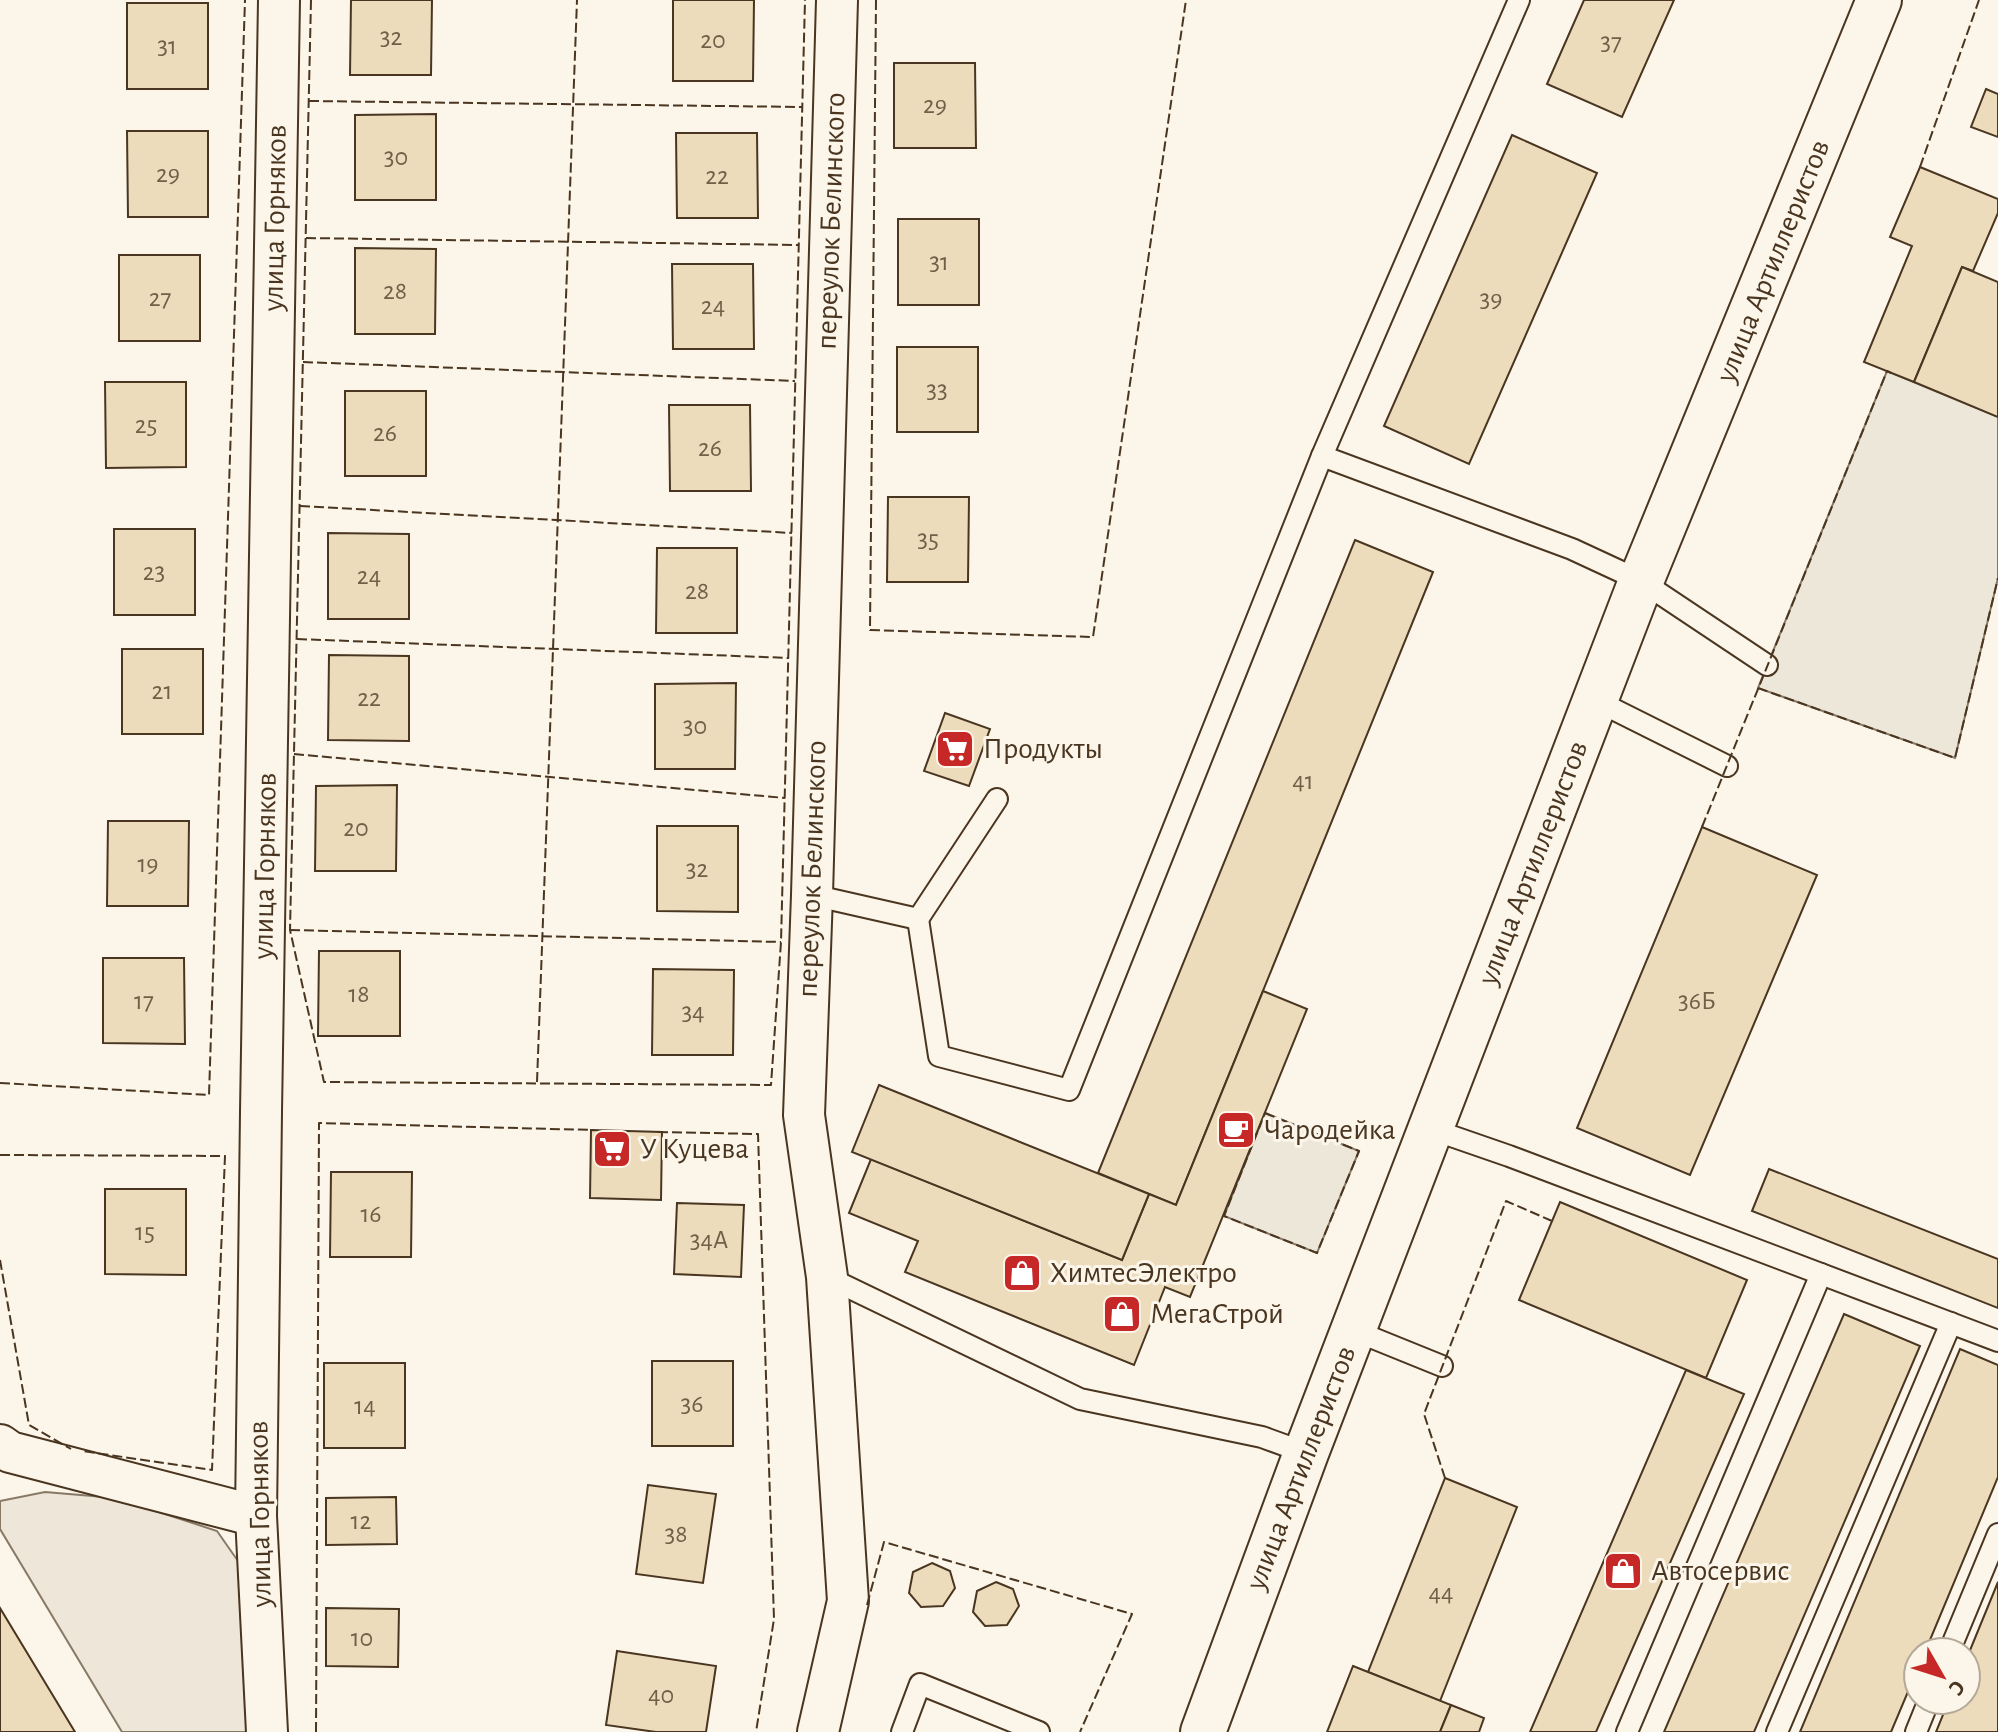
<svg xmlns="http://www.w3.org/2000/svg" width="1998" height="1732" font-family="'Alegreya Sans',sans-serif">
<rect width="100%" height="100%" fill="#fbf6e9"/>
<polygon fill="#ede6d9" stroke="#887966" stroke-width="2" points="45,1492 116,1498 217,1531 245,1571 253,1732 122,1732 0,1529 0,1501"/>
<g fill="#ede7d9" stroke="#887966" stroke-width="2">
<polygon points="1887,371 1998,417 1998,578 1955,758 1758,688"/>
<polygon points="1265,1113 1359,1151 1317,1253 1224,1216"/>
</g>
<g fill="#ecdcbc" stroke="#4a3520" stroke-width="2">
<polygon points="351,0 432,0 431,75 350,75"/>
<polygon points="673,0 754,0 753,81 673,81"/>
<polygon points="1584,0 1674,0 1622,117 1547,84"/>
<rect x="127" y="3" width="81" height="86"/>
<polygon points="894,63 975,63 976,148 894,148"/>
<polygon points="1986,89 1998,94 1998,137 1971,127"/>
<polygon points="436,114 436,200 355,200 355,115"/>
<polygon points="127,131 208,131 208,217 128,217"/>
<polygon points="676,133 757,133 758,218 677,218"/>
<polygon points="1512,135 1597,173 1469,464 1384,426"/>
<polygon points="1920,167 1998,199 1998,213 1973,271 1962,267 1914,382 1864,362 1912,246 1890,237"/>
<rect x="898" y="219" width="81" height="86"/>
<polygon points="355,248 436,249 435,334 355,334"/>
<rect x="119" y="255" width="81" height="86"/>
<polygon points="672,264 753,264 754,349 673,349"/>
<polygon points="1962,267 1998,282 1998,417 1914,382"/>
<rect x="897" y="347" width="81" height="85"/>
<polygon points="105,382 186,382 186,467 106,468"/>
<rect x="345" y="391" width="81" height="85"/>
<polygon points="669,405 750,405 751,491 670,491"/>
<polygon points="888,497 969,497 968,582 887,582"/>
<rect x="114" y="529" width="81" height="86"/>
<polygon points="328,533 409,534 409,619 328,619"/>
<polygon points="1355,540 1433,572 1176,1205 1098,1173"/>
<polygon points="657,548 737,548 737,633 656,633"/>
<rect x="122" y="649" width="81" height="85"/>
<polygon points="329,655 409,656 409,741 328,740"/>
<polygon points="736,683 735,769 655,769 655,684"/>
<polygon points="945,713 990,729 969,786 924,771"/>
<polygon points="397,785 396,871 315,871 316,786"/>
<polygon points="108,821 189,821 188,906 107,906"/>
<polygon points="657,826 738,826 738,912 657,911"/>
<polygon points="1702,827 1817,875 1690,1175 1577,1128"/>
<polygon points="319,951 400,951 400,1036 318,1036"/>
<polygon points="103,958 184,958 185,1044 103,1043"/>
<polygon points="653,969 734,970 733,1055 652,1055"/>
<polygon points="1263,991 1307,1009 1190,1297 1165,1287 1134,1365 905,1272 918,1241 849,1213 871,1159 1122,1260 1149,1194 1176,1205"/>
<polygon points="879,1085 1149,1194 1122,1260 852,1152"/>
<polygon points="591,1130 662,1132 661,1200 590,1198"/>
<polygon points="1769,1169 1998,1259 1998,1308 1752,1211"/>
<polygon points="331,1172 412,1172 411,1257 330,1257"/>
<polygon points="105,1189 186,1189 186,1275 105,1274"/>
<polygon points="1560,1202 1747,1280 1706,1378 1519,1300"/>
<polygon points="677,1203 744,1205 741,1277 674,1274"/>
<polygon points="1844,1314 1920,1346 1754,1732 1664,1732"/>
<polygon points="1960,1349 1998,1365 1998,1477 1925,1652 1918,1652 1918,1668 1891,1732 1800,1732"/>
<rect x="652" y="1361" width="81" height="85"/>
<rect x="324" y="1363" width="81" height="85"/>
<polygon points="1686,1370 1744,1394 1596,1732 1530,1732"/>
<polygon points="1445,1478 1517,1507 1440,1701 1368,1672"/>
<polygon points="648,1485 716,1494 703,1583 636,1574"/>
<polygon points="396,1497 397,1544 326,1545 326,1498"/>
<polygon points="932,1563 950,1571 955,1588 943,1606 921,1607 909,1593 913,1572"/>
<polygon points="996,1582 1013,1589 1019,1606 1007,1625 985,1626 973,1612 977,1591"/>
<polygon points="1998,1582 1998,1732 1936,1732 1949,1700 1966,1700 1966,1660"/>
<polygon points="0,1608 75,1732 0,1732"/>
<polygon points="326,1608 399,1609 398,1667 326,1666"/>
<polygon points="617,1651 716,1666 706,1732 656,1732 606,1725"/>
<polygon points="1353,1666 1451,1705 1440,1732 1327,1732"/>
<polygon points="1451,1705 1484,1718 1479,1732 1440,1732"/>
</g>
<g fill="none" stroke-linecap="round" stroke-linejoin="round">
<defs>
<g id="service">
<polyline points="1322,456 1572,549 1641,581 1767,665"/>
<polyline points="1595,700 1727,766"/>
<polyline points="812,895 918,919 997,799"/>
<polyline points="918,919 939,1056 1069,1090 1322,456 1519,0"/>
<polyline points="1431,1129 1509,1156 1998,1341"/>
<polyline points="827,1277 1080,1399 1262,1437 1306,1453"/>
<polyline points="1353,1330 1442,1366"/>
<polyline points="1949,1652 1998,1534"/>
<polyline points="902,1732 920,1684 1039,1732"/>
<polyline points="1627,1732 1821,1274"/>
<polyline points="1777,1732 1951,1323"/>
<polyline points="1916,1732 1929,1700"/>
</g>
<g id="minor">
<polyline points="0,1445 10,1452 256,1516"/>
<polyline points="267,1732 256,1516 261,1112 279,0"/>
<polyline points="818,1732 848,1601 827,1277 804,1115 812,895 837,0"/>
</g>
<polyline id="tertiary" points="1203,1732 1306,1453 1641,581 1879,0"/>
</defs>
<use href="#service" stroke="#4a3520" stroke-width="24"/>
<use href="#minor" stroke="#4a3520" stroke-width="44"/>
<use href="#tertiary" stroke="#4a3520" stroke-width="48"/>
<use href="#service" stroke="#fbf6e9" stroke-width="20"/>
<use href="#minor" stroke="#fbf6e9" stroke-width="40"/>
<use href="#tertiary" stroke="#fbf6e9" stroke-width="44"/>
<g stroke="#4a3520" stroke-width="2" stroke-dasharray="10 4" stroke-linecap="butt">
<polyline points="311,0 290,930 324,1082 771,1085 781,942 805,0"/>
<polyline points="876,0 870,630 1093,637 1186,0"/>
<polyline points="309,101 802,107"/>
<polyline points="1920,167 1979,0"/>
<polyline points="306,238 799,245"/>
<polyline points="303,362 795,381"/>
<polyline points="300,506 792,533"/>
<polyline points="297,639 789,658"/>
<polyline points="1758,688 1955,758 1998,578"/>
<polyline points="294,754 785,798"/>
<polyline points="1702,827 1887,371 1891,373"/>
<polyline points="290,930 781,942"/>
<polyline points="537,1082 577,0"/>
<polyline points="0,1083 209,1095 245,0"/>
<polygon points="1265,1113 1359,1151 1317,1253 1224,1216"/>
<polyline points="658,1132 758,1134 774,1619 756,1732"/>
<polyline points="0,1155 225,1156 212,1470 82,1451"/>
<polyline points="0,1260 29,1425 71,1449"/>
<polyline points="1445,1478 1424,1414 1506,1201 1552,1221"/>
<polyline points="867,1605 884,1542 1132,1614 1080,1732"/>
<polyline points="316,1732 319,1123 594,1130"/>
</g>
</g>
<defs>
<symbol id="supermarket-square" viewBox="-11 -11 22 22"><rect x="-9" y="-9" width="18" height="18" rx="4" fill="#c62828" stroke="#fbf6e9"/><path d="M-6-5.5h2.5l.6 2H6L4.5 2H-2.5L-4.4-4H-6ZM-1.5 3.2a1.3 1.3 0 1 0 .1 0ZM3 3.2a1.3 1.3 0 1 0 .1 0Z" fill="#fff"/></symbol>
<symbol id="cafe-square" viewBox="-11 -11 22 22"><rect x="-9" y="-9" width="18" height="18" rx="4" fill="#c62828" stroke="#fbf6e9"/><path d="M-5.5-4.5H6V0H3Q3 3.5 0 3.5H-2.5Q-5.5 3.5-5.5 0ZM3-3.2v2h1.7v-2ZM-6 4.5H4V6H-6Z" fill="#fff"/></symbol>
<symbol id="shop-square" viewBox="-11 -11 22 22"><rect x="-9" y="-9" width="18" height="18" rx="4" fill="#c62828" stroke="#fbf6e9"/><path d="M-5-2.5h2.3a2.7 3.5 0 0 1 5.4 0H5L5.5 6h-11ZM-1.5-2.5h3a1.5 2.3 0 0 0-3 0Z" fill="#fff"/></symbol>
</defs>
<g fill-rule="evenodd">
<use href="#supermarket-square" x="933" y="727" width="44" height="44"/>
<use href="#cafe-square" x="1214" y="1108" width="44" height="44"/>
<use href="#supermarket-square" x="590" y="1127" width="44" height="44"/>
<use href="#shop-square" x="1000" y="1251" width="44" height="44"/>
<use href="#shop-square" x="1100" y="1292" width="44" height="44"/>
<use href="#shop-square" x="1601" y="1549" width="44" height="44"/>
</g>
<g text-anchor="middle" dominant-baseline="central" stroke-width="6" stroke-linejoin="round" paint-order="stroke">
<g font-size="26" fill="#725f47">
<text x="391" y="37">32</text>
<text x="713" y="40">20</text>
<text x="1611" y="42">37</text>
<text x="167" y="46">31</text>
<text x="935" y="105">29</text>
<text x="396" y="157">30</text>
<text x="168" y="174">29</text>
<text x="717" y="176">22</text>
<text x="939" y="262">31</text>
<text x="395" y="291">28</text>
<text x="160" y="298">27</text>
<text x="1491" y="299">39</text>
<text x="713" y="306">24</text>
<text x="937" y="390">33</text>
<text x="146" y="425">25</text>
<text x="385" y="433">26</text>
<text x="710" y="448">26</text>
<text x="928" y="539">35</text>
<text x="154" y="572">23</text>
<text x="369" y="576">24</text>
<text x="697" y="591">28</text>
<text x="162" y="691">21</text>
<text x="369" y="698">22</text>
<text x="695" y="726">30</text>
<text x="1303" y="781">41</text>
<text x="356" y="828">20</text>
<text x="148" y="864">19</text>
<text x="697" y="869">32</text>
<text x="359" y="994">18</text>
<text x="144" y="1001">17</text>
<text x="1697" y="1001">36Б</text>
<text x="693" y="1012">34</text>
<text x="371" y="1214">16</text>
<text x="145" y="1232">15</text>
<text x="709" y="1240">34А</text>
<text x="692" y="1404">36</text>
<text x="365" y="1406">14</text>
<text x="361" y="1521">12</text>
<text x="676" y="1534">38</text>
<text x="1441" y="1593">44</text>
<text x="362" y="1638">10</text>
<text x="661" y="1695">40</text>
</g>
<g font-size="30" fill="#4a3520" stroke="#fbf6e9">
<text transform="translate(275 218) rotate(-89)">улица Горняков</text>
<text transform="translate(831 221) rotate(-88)">переулок Белинского</text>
<text transform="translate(1773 261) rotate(-68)">улица Артиллеристов</text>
<text transform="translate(1533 863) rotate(-69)">улица Артиллеристов</text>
<text transform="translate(265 866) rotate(-89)">улица Горняков</text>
<text transform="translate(812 869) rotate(-88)">переулок Белинского</text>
<text transform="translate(1301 1468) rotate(-69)">улица Артиллеристов</text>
<text transform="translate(260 1514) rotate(-91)">улица Горняков</text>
</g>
<g font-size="30" fill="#4a3520" stroke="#fbf6e9" text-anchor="start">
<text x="983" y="749">Продукты</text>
<text x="1264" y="1130">Чародейка</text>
<text x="640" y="1149">У Куцева</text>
<text x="1050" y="1273">ХимтесЭлектро</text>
<text x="1150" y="1314">МегаСтрой</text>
<text x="1651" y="1571">Автосервис</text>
</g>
</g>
<g transform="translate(1942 1676) rotate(129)"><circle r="38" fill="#fbf6e9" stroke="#b4a999" stroke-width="2"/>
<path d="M0-6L14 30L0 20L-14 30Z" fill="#c62828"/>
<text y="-12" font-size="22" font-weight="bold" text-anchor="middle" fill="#4a3520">С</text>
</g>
</svg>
